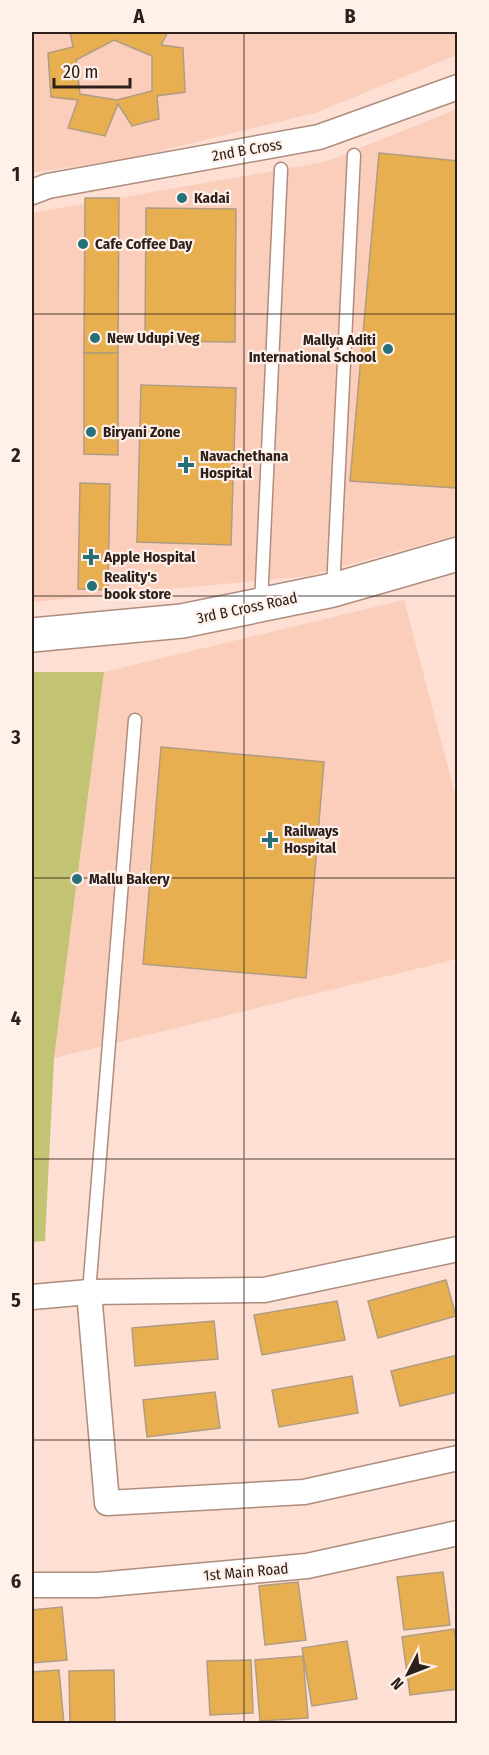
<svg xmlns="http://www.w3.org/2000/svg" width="489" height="1755" font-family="'Fira Sans Condensed',sans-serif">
<rect width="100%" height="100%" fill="#fddfd3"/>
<g fill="#facebb">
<polygon points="32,32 457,32 457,55 315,113 131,158 32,173"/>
<polygon points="457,109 457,535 308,576 32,602 32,213 325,162"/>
<polygon points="404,600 457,801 457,959 54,1058 104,672"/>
</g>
<polygon fill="#c2c373" points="32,672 104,672 54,1058 45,1241 32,1242"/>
<g fill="#e8af51" stroke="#b09c80" stroke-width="1.5" fill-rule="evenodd">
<path d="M70,32h98l-7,13 22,3 2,44 -28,4 2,23 -27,7 -14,-22 -13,32 -37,-8 10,-28 -27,-3 -3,-44 25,-6zM114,40l38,16v35l-35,9 -37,-6 -4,-34z"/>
<polygon points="379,153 458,161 456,488 350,481"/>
<polygon points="85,198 119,198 118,353 84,353"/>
<polygon points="146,208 236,209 235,342 145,341"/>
<polygon points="84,353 118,353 118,455 84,454"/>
<polygon points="141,385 236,388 231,545 137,542"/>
<polygon points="80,483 110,484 108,590 78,589"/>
<polygon points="161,747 324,762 306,978 143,964"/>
<polygon points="446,1280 456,1316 378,1338 368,1301"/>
<polygon points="337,1301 345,1340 262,1355 254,1315"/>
<polygon points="214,1321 218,1359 135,1366 132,1328"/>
<polygon points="458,1355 458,1392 400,1406 391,1371"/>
<polygon points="352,1376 358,1413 279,1427 272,1390"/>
<polygon points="215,1392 220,1428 147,1437 143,1400"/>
<polygon points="443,1572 450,1625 404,1630 397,1577"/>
<polygon points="298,1582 306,1640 265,1645 259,1586"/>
<polygon points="62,1607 67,1660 32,1663 32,1610"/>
<polygon points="454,1629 458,1650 458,1689 410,1695 402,1637"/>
<polygon points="347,1641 357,1699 312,1706 302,1648"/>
<polygon points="303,1656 308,1718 260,1721 255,1660"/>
<polygon points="251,1660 253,1713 210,1715 207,1661"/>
<polygon points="59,1670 64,1724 32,1724 32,1672"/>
<polygon points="114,1670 115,1724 70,1724 69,1671"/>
</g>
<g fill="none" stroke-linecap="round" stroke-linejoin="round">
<defs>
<g id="lane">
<polyline points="333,589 354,155"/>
<polyline points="261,604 281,169"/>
<polyline points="89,1292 135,720"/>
</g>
<g id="street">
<polyline points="32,192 48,186 319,137 458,87"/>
<polyline points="89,1292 107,1503 304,1492 458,1458"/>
<polyline points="32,1297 89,1292 264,1290 458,1249"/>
<polyline points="32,1585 97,1585 307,1566 458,1533"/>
</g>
<polyline id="secondary" points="32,635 182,621 333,590 458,554"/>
</defs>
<use href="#lane" stroke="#ae8d7e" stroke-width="15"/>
<use href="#street" stroke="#ae8d7e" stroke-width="27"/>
<use href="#secondary" stroke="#ae8d7e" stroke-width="36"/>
<use href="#lane" stroke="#fff" stroke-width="12"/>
<use href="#street" stroke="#fff" stroke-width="24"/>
<use href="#secondary" stroke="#fff" stroke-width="33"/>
</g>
<path fill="none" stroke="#2d201a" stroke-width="1.5" stroke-opacity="0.55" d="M244,32v1692M32,314h426M32,596h426M32,878h426M32,1159h426M32,1440h426"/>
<g fill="#267079" stroke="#fff0ea" stroke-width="2">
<circle cx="182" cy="198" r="6"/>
<circle cx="83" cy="244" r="6"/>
<circle cx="95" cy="338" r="6"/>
<circle cx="388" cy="349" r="6"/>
<circle cx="91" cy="432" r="6"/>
<path d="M183 456h6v6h6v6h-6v6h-6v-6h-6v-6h6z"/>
<path d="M88 548h6v6h6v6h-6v6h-6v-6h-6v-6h6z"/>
<circle cx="92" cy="586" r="6"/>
<path d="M267 831h6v6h6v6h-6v6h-6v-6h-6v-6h6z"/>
<circle cx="77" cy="879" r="6"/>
</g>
<g text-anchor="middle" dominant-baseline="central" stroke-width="4.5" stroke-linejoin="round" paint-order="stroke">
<g font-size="15" fill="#2d201a" stroke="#fff0ea">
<text transform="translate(247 150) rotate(-10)">2nd B Cross</text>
<text transform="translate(247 608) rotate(-12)">3rd B Cross Road</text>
<text transform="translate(246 1572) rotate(-5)">1st Main Road</text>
</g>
<g font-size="15" font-weight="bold" fill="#2d201a" stroke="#fff0ea" text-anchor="start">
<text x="194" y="198">Kadai</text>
<text x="95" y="244">Cafe Coffee Day</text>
<text x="107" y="338">New Udupi Veg</text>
<text x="376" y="340" text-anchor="end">Mallya Aditi<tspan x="376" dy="17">International School</tspan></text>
<text x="103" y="432">Biryani Zone</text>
<text x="200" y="456">Navachethana<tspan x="200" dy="17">Hospital</tspan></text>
<text x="104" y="557">Apple Hospital</text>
<text x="104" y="577">Reality's<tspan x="104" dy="17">book store</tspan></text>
<text x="284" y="831">Railways<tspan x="284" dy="17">Hospital</tspan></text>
<text x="89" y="879">Mallu Bakery</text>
</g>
</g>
<rect width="489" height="1755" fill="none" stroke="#fff0ea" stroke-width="66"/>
<g transform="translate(408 1674) rotate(228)" stroke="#fff0ea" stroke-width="4.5" paint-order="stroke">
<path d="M0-4.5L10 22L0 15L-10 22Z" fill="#2d201a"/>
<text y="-9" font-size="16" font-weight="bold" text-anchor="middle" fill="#2d201a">N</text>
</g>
<path d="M54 78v9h76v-9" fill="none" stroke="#2d201a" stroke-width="3"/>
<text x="63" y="78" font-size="18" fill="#2d201a" stroke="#fff0ea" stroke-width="4.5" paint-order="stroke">20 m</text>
<rect x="33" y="33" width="423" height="1689" fill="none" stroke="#2d201a" stroke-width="2"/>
<g font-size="20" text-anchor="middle" font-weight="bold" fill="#2d201a">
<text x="139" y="23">A</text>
<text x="350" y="23">B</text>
<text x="16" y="181">1</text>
<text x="16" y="462">2</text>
<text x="16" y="744">3</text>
<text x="16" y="1025">4</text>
<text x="16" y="1307">5</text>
<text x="16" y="1588">6</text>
</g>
</svg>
